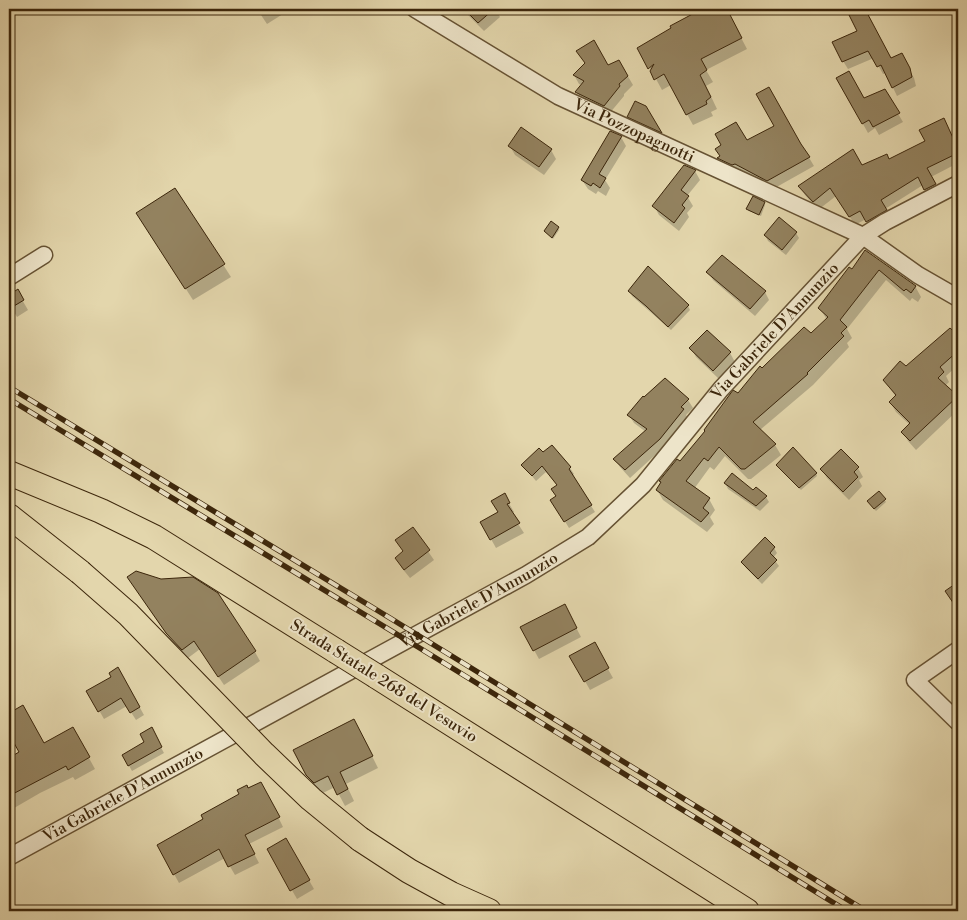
<svg xmlns="http://www.w3.org/2000/svg" width="967" height="920" font-family="'Libre Bodoni',serif">
<rect width="100%" height="100%" fill="#e3d6ac"/>
<filter id="stains"><feTurbulence type="fractalNoise" baseFrequency=".004" numOctaves="4"/><feColorMatrix values="0 0 0 0 .2 0 0 0 0 .09 0 0 0 0 .02 0 0 0 .5 -.17"/></filter>
<radialGradient id="worn" r=".72"><stop offset=".6" stop-color="#630" stop-opacity="0"/><stop offset="1" stop-color="#630" stop-opacity=".3"/></radialGradient>
<g fill="#0003">
<polygon points="257,9 291,9 267,24"/>
<polygon points="462,9 495,9 500,17 484,31"/>
<polygon points="705,9 726,9 747,49 706,70 713,82 706,86 717,109 711,112 713,116 693,125 671,85 662,90 639,48 672,29 671,27"/>
<polygon points="863,9 891,60 901,55 914,78 916,86 897,96 886,73 883,74 874,58 848,69 843,61 859,32 850,15"/>
<polygon points="619,61 633,85 624,94 624,96 609,114 582,101 577,92 582,85 579,84 574,75 586,64 608,66"/>
<polygon points="838,79 864,100 884,90 903,122 879,135 875,128 868,133"/>
<polygon points="768,89 814,166 773,189 724,167 719,158 776,127"/>
<polygon points="646,107 665,140 633,125 628,117"/>
<polygon points="948,128 958,150 958,163 931,177 939,193 930,198 923,185 885,209 891,219 872,230 866,219 855,225 836,196 818,210 805,195 800,187 862,167 889,160 926,142"/>
<polygon points="621,137 626,146 605,180 610,188 606,196 598,191 596,194 588,189 582,180"/>
<polygon points="510,146 551,150 556,159 544,175 515,155"/>
<polygon points="685,166 695,171 700,180 687,196 693,206 687,213 689,217 679,231 659,215 654,206"/>
<polygon points="175,190 231,277 193,300 145,225"/>
<polygon points="764,203 765,205 761,216 749,211 747,209"/>
<polygon points="558,228 559,230 553,239 547,233"/>
<polygon points="796,233 799,238 786,255 768,241 765,235"/>
<polygon points="866,252 915,286 921,297 918,302 912,298 910,301 886,280 847,329 852,338 847,343 849,347 813,385 760,430 775,445 781,455 751,479 748,479 725,456 714,470 710,467 694,489 709,499 715,510 710,517 714,524 707,532 663,500 657,490 661,483 660,481 680,463 738,394 762,370 811,335 827,320 820,308 852,271"/>
<polygon points="708,272 765,292 769,300 755,316 713,280"/>
<polygon points="9,291 11,295 17,291 28,310 17,317 14,312 9,316"/>
<polygon points="630,291 688,306 690,310 671,330 632,296"/>
<polygon points="707,331 730,353 735,362 719,379 696,357 691,348"/>
<polygon points="958,335 958,365 946,376 949,382 945,386 958,398 958,410 916,450 908,441 903,432 910,425 896,412 890,402 896,397 884,380"/>
<polygon points="688,400 693,408 686,415 688,418 664,447 630,478 620,467 615,459 646,432 634,423 629,415"/>
<polygon points="543,454 570,468 574,474 572,476 595,512 569,528 552,500 557,497 558,486 546,472 536,481 523,465"/>
<polygon points="779,467 816,473 817,476 801,490"/>
<polygon points="858,468 863,477 859,480 862,486 849,500 827,478 822,470"/>
<polygon points="725,483 766,497 769,502 760,511 728,489"/>
<polygon points="879,493 886,502 876,511 870,504"/>
<polygon points="504,495 514,512 511,513 524,533 496,548 482,523 499,513"/>
<polygon points="412,528 434,560 410,578 401,567 404,552 396,540"/>
<polygon points="774,548 777,553 773,558 779,566 762,584 746,568 742,562"/>
<polygon points="134,586 255,652 260,661 224,685 200,649 188,658 172,642"/>
<polygon points="569,614 581,637 539,659 534,650"/>
<polygon points="594,644 613,678 590,690 571,656"/>
<polygon points="118,669 144,715 136,720 127,706 104,719 88,691 113,677"/>
<polygon points="15,715 44,745 73,729 95,769 75,780 73,777 40,793 9,811 9,759 21,753 16,731 9,719"/>
<polygon points="151,729 164,753 132,771 123,755 146,743"/>
<polygon points="360,732 378,768 346,784 354,801 345,806 335,787 321,794 314,787 307,774"/>
<polygon points="266,792 283,827 249,844 259,863 235,875 225,858 179,883 158,845 205,820"/>
<polygon points="286,840 314,889 297,899 269,850"/>
</g>
<g fill="#93825f" stroke="#3c260b">
<polygon points="464,9 494,9 478,23"/>
<polygon points="702,9 727,9 742,38 701,59 707,70 700,75 711,97 706,101 707,104 686,115 664,74 654,80 650,71 654,64 648,69 637,48 671,28 670,26"/>
<polygon points="860,9 865,9 891,58 902,53 910,68 912,77 892,88 881,65 877,67 868,51 842,62 832,42 857,31 849,15"/>
<polygon points="594,40 608,65 619,60 628,76 619,84 620,86 604,106 575,92 584,81 573,75 585,63 576,51"/>
<polygon points="849,71 864,98 885,89 900,113 873,127 869,120 862,124 836,78"/>
<polygon points="769,87 801,144 810,157 767,181 735,164 732,165 717,158 720,156 715,149 721,145 715,134 736,122 747,140 774,126 756,94"/>
<polygon points="635,101 646,106 662,133 627,117"/>
<polygon points="944,118 958,149 958,153 927,168 936,184 924,190 918,177 881,200 887,210 866,222 860,211 849,217 830,188 813,202 798,186 853,149 862,165 887,154 889,159 925,141 919,130"/>
<polygon points="521,127 552,149 539,167 508,146"/>
<polygon points="610,131 622,136 599,174 606,178 600,188 593,183 591,186 581,180"/>
<polygon points="684,165 696,170 681,190 689,196 682,205 685,208 674,223 652,206"/>
<polygon points="175,188 225,264 185,289 136,213"/>
<polygon points="753,196 765,202 759,215 746,209"/>
<polygon points="779,217 797,232 782,250 764,235"/>
<polygon points="551,221 559,227 552,238 544,231"/>
<polygon points="865,250 916,286 911,293 906,289 904,291 879,270 840,320 847,327 841,333 844,336 807,373 808,374 753,422 776,444 745,469 741,469 719,447 708,461 704,458 686,481 710,498 703,508 709,513 701,522 656,490 661,482 659,481 677,459 680,461 705,431 704,430 733,390 738,393 760,366 762,368 804,327 811,333 828,317 818,308 849,267 852,269"/>
<polygon points="722,255 766,291 750,309 706,272"/>
<polygon points="648,266 689,305 668,327 646,306 628,291"/>
<polygon points="18,289 24,300 9,309 9,295"/>
<polygon points="950,328 958,335 958,351 940,367 944,372 938,378 958,396 910,441 901,432 910,423 889,402 896,395 883,380 900,361 906,366"/>
<polygon points="707,330 731,352 713,371 689,348"/>
<polygon points="665,378 689,399 681,407 684,409 660,439 625,470 613,459 647,429 627,415 643,396 644,397"/>
<polygon points="552,445 571,467 569,469 592,505 564,522 550,500 556,496 551,489 557,485 542,466 532,476 521,465 539,448 543,452"/>
<polygon points="793,447 817,473 799,488 776,465"/>
<polygon points="841,449 859,467 854,472 858,477 843,492 820,469"/>
<polygon points="732,473 753,490 756,487 767,496 756,506 724,483"/>
<polygon points="879,491 886,499 874,509 867,501"/>
<polygon points="505,493 510,503 507,504 520,523 490,540 480,522 498,512 491,501"/>
<polygon points="413,527 430,550 404,570 395,558 403,551 395,540"/>
<polygon points="765,537 775,547 770,553 777,560 758,579 741,562"/>
<polygon points="136,571 161,579 193,577 218,593 256,651 218,677 194,641 182,650 166,633 127,577"/>
<polygon points="958,582 958,610 945,591"/>
<polygon points="565,604 577,628 533,651 520,627"/>
<polygon points="595,642 609,668 584,682 569,656"/>
<polygon points="118,667 140,707 130,713 121,698 98,712 86,691 111,677 109,673"/>
<polygon points="23,705 44,743 73,727 90,757 68,770 66,766 9,796 9,758 19,752 9,734 14,731 9,722 9,717 13,715 11,712"/>
<polygon points="354,719 373,756 340,772 348,789 337,795 328,776 314,783 306,775 293,750"/>
<polygon points="152,727 162,747 128,766 122,755 144,742 140,734"/>
<polygon points="261,782 280,817 245,835 255,854 228,867 219,849 173,875 157,845 203,819 201,815 239,794 237,790 247,785 248,788"/>
<polygon points="286,838 310,880 290,891 267,849"/>
</g>
<g fill="none" stroke-linecap="round" stroke-linejoin="round">
<defs>
<g id="minor">
<path id="s1" d="M415,9l143,87 305,140 55,39 40,23"/>
<polyline points="9,277 44,255"/>
<polyline points="958,650 915,680 958,722"/>
<path id="s2" d="M9,857l517,-282 62,-38 55,-52 78,-96 142,-153 22,-14 73,-38"/>
</g>
<g id="highway">
<polyline points="9,473 101,511 154,537 336,651"/>
<polyline points="9,516 80,572"/>
<polyline points="376,676 747,911"/>
<polyline points="360,839 409,871 451,894 489,911"/>
</g>
</defs>
<use href="#minor" stroke="#665233" stroke-width="19"/>
<use href="#highway" stroke="#3c260b" stroke-width="26"/>
<use href="#minor" stroke="#ede4c9" stroke-width="16"/>
<use href="#highway" stroke="#e3d6ac" stroke-width="24"/>
<defs>
<g id="rail">
<polyline points="9,387 390,618 866,911"/>
<polyline points="9,399 418,647 847,911"/>
</g>
</defs>
<use href="#rail" stroke="#3c260b" stroke-width="5.5"/>
<use href="#rail" stroke="#ede4c9" stroke-width="4" stroke-dasharray="11" stroke-linecap="butt"/>
<defs>
<g id="highway-bridge">
<polyline points="80,572 128,614 264,754 311,799 360,839"/>
<polyline points="336,651 376,676"/>
</g>
</defs>
<use href="#highway-bridge" stroke="#3c260b" stroke-width="26" stroke-linecap="butt"/>
<use href="#highway-bridge" stroke="#e3d6ac" stroke-width="24"/>
</g>
<g text-anchor="middle" dominant-baseline="central" stroke-width="4" stroke-linejoin="round" paint-order="stroke">
<g font-size="16" fill="#3c260b" stroke="#ede4c9">
<text stroke="none"><textPath href="#s1" startOffset="251">Via Pozzopagnotti</textPath></text>
<text stroke="none"><textPath href="#s2" startOffset="940">Via Gabriele D'Annunzio</textPath></text>
<text stroke="none"><textPath href="#s2" startOffset="535">Via Gabriele D'Annunzio</textPath></text>
<text transform="translate(384 681) rotate(32)">Strada Statale 268 del Vesuvio</text>
<text stroke="none"><textPath href="#s2" startOffset="130">Via Gabriele D'Annunzio</textPath></text>
</g>
</g>
<rect width="967" height="920" fill="none" stroke="#e3d6ac" stroke-width="30"/>
<rect x="10" y="10" width="947" height="900" fill="none" stroke="#3c260b" stroke-width="2.5"/>
<rect x="15" y="15" width="937" height="890" fill="none" stroke="#3c260b"/>
<rect width="100%" height="100%" filter="url(#stains)"/>
<rect width="100%" height="100%" fill="url(#worn)"/>
</svg>
